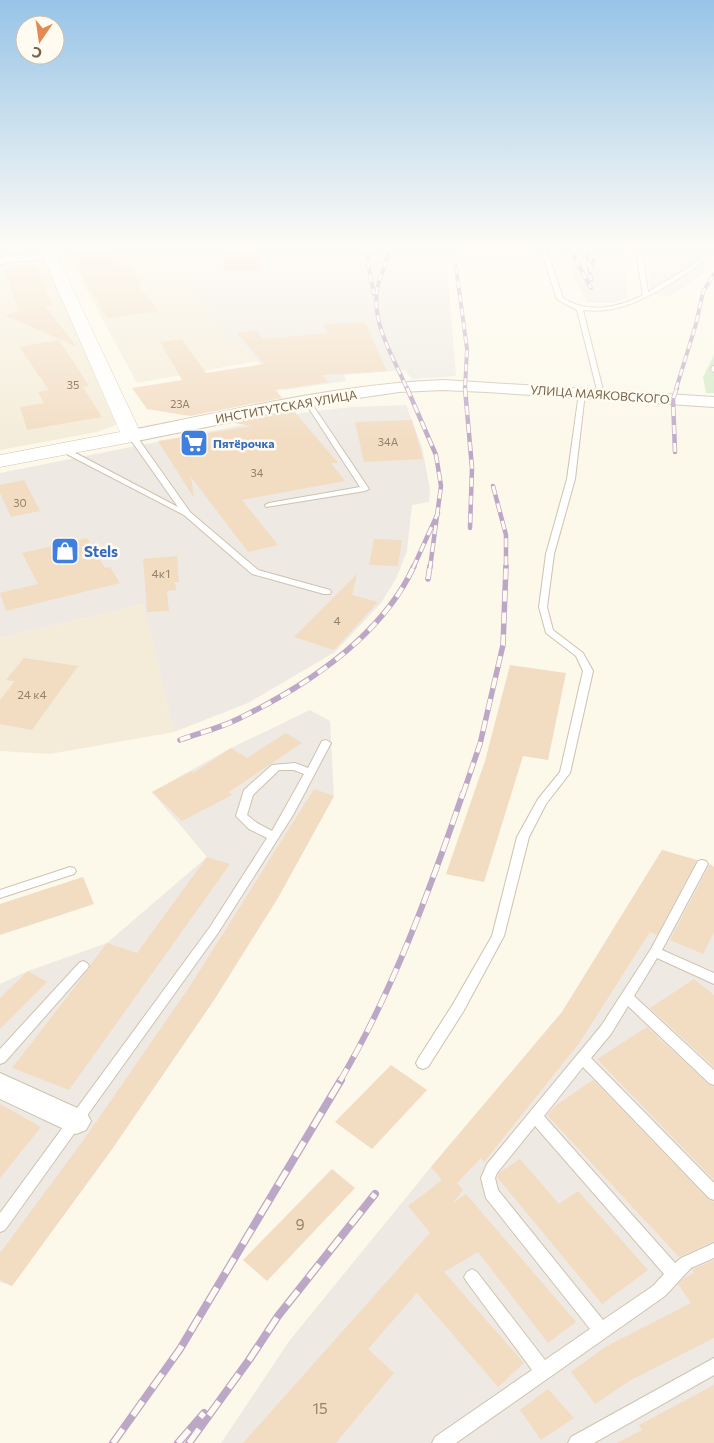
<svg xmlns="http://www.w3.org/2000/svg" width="714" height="1443" font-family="Commissioner,sans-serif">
<rect width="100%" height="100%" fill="#fcf8ea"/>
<g fill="#f4ecd9">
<polygon points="0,247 42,247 46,265 119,405 118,423 114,426 97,432 0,450"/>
<polygon points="92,247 155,247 185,280 232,342 239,341 257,361 137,383 65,250"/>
<polygon points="143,604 174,732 50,754 0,751 0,638"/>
</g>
<g fill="#eeeae3">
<polygon points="155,247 456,247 457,258 448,258 448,279 456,376 412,379 405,370 344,375 346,381 284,390 239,341 232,342 185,280"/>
<polygon points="560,247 623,247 621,251 628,297 615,303 587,303"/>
<polygon points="646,247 714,247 714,266 671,296 651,294"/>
<polygon points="406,405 422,447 430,490 429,502 412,505 407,551 396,579 381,603 335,652 248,703 174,732 143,604 0,638 0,473 307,412 352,407"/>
<polygon points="310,710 330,721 334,796 279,896 214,1000 110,1152 12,1286 0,1282 0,984 28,971 107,943 207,857 152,792 231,748"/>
<polygon points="662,850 714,867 714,1443 221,1443 290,1340 431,1167 562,1012"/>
</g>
<polygon fill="#d1ebc8" points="714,355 714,393 706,393 703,377"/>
<g fill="#f2dcc2">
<polygon points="227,247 264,247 260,270 222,270"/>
<polygon points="106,250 118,267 130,266 141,284 137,284 159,311 107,319 71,255"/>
<polygon points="35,266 53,305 45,306 77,347 5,315 19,311 4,270"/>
<polygon points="365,322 387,371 322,375 328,382 276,390 282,398 190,416 147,409 132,388 182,380 160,342 182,339 206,373 264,364 237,333 256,330 263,339 327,333 324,324"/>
<polygon points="59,340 89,386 83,387 102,417 27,430 20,407 44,403 38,392 49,390 19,347"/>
<polygon points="294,411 338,463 331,463 345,481 242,500 278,545 248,552 191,477 194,498 158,441 252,426 234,423"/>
<polygon points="412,420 423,459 364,462 355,422"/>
<polygon points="24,480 40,511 11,517 0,493 0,485"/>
<polygon points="87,538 105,568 110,567 120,583 6,611 0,593 38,584 22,553"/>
<polygon points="374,539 402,540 398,566 369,565"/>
<polygon points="177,556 179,582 175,582 176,590 167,591 169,611 147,612 143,559"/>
<polygon points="357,574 352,595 378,602 334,650 294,637"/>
<polygon points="24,658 78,666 32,730 0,724 0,700 15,681 6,680"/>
<polygon points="510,665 566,673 548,760 523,756 484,882 446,874 485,761"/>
<polygon points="286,733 302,743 229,792 232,795 182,821 152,792 192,771 193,773 231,748 247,758"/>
<polygon points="314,789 334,796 279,896 214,1000 110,1152 12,1286 0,1280 0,1253 85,1138 190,986"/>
<polygon points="662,850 697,860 657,935 650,932 580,1042 484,1162 481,1158 457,1183 463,1190 453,1203 466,1194 576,1322 548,1343 478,1252 444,1272 524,1363 498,1387 417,1293 368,1349 394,1373 336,1443 243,1443 430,1233 408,1206 442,1180 431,1167 562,1012"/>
<polygon points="207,857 230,864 69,1090 12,1068 88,970 90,965 107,943 137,953"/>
<polygon points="710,864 714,867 714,932 703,954 670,940"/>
<polygon points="83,877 94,904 0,935 0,904"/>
<polygon points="28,971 47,982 0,1029 0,998"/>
<polygon points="694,979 714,995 714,1067 650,1008"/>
<polygon points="647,1027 708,1084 714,1087 714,1180 597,1059"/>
<polygon points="391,1065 427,1090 372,1149 335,1122"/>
<polygon points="593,1080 708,1199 714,1202 714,1241 679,1257 547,1115 555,1106"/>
<polygon points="0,1104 41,1127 0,1178"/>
<polygon points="520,1159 559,1204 578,1191 648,1270 602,1304 497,1177 500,1172"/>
<polygon points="332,1169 355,1188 267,1281 243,1260"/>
<polygon points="714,1260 714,1338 631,1380 595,1404 571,1372 605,1347 691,1303 678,1284 684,1278 694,1273 692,1270"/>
<polygon points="714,1385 714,1443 617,1443 642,1430 639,1425"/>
<polygon points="548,1389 574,1418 541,1440 520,1410"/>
</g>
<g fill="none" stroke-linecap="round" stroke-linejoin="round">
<defs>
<g id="service">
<path d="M540,247h6l17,51c24,16 56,10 80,-3l-6,-36 3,-12h5l-2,12 5,33 47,-28 14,-15v-2h4l1,3c-14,15 -25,22 -43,33 -28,17 -54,31 -88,27l21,84 -3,2 -3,-2 -21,-84 -10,-5 -10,-6z"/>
<polygon points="714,366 714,372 711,370 712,367"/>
<polygon points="582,391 585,393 575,479 554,554 547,607 553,630 583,653 593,671 570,773 546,804 529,837 504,936 463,1012 428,1067 423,1069 418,1067 416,1063 418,1059 453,1004 492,936 517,837 538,799 560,772 583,671 576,656 546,633 539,607 546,554 567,479 579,393"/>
<polygon points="307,399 310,401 369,489 365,491 266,507 265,505 269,503 360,487 304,401"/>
<polygon points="129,434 135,434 190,512 258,570 330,590 331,592 330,594 324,594 252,574 184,515 57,449 64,447 178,507 128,436"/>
<path d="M326,740l5,3 -38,72 -75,118 -213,297 -5,2v-19l210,-286 57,-89 -18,-9 -13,-13 8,-26 28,-25 23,-2 13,5 14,-27zM279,770h15l10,4 -32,57 -15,-8 -10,-8 6,-20z"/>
<path d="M702,860l4,1 2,3 -46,86 52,23v11l-57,-26 -23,38 80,74v15l-5,-2 -81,-77 -17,28 -20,24 123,125v17l-5,-2 -126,-131 -39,49 131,147 6,-5 33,-15v15l-23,10 -26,28 -209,147h-24l3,-6 97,-67 -65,-88 -3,-5 3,-5 5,-3 5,3 68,88 45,-31 -104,-131 -5,-20 6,-14 114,-138 50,-77 47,-88zM535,1126l129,148 -11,12 -50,34 -105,-130 -3,-12 2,-5z"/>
<polygon points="70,867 74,868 76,871 74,874 0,898 0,890"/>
<polygon points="83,961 87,963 89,966 87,969 5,1062 0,1064 0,1049 79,963"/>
<polygon points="714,1358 714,1375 594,1443 568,1443 571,1437"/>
</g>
<g id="minor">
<polygon points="48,252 52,253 54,255 52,257 0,264 0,258"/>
<polygon points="0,1073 86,1112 91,1121 86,1130 76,1134 66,1130 0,1099"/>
</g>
<path id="tertiary" d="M443,380l271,17v10l-228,-15 -43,-2 -44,2 -68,10 -199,40 -7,-2 -2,-4 2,-4 7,-2c103,-20 206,-46 311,-50z"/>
<polygon id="secondary" points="39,247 53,247 142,436 139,440 132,442 0,467 0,455 120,432"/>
</defs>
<use href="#service" stroke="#cfc2af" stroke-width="2"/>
<use href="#minor" stroke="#cfc2af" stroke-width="2"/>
<use href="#tertiary" stroke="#cfc2af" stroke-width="2"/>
<use href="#secondary" stroke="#d2c3ad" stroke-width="1"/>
<use href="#service" fill="#fff" fill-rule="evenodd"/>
<use href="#minor" fill="#fff" fill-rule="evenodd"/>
<use href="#tertiary" fill="#fff" fill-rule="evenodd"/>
<use href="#secondary" fill="#fff" fill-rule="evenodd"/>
<defs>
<g id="rail-far4">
<polyline points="368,247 368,264 374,294"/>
<path d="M389,247c-1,16 -10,29 -12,44 -5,34 17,67 30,98"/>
<polyline points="571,247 575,259 591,288"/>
<polyline points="586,247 591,280"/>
<polyline points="456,267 467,349 465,389"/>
<polyline points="590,272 598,247"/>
<polyline points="676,389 696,324 703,292 714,274"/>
</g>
<g id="rail-far3">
<polyline points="407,388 436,455 441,486 430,568"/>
<polyline points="465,388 472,468 470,528"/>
<polyline points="675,452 673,399 677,388"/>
<polyline points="493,486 506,535 506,568"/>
<polyline points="413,568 438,513"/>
</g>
<g id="rail-far2">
<polyline points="428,579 430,566"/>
<path d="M180,740c19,-7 40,-12 58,-21 68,-33 143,-81 176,-153"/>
<polyline points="463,794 480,744 503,645 506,566"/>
</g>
<path id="rail-far1" d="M340,1081c53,-90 89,-189 123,-288"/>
<g id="rail">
<polyline points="113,1443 180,1349 341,1080"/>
<polyline points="178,1443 204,1413"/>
<polyline points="189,1443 249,1360 278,1316 375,1194"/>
</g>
</defs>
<use href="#rail-far4" stroke="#bda7c7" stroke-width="4"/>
<use href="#rail-far3" stroke="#bda7c7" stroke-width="4.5"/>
<use href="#rail-far2" stroke="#bda7c7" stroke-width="5.5"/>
<use href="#rail-far1" stroke="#bda7c7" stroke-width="6"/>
<use href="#rail" stroke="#bda7c7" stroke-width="8"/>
<use href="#rail-far4" stroke="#fffbf1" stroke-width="2.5" stroke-dasharray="7" stroke-linecap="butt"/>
<use href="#rail-far3" stroke="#fffbf1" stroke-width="3" stroke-dasharray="9" stroke-linecap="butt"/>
<use href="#rail-far2" stroke="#fffbf1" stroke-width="4" stroke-dasharray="11" stroke-linecap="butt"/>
<use href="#rail-far1" stroke="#fffbf1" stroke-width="4.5" stroke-dasharray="14" stroke-linecap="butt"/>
<use href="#rail" stroke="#fffbf1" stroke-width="5.5" stroke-dasharray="17" stroke-linecap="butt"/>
</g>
<linearGradient id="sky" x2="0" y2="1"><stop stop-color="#97c4e7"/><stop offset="0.55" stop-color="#fefcf6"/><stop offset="1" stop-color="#fefcf6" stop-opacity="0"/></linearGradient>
<rect width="714" height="449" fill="url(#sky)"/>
<defs>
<symbol id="supermarket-square" viewBox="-11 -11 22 22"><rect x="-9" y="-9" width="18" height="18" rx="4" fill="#3f7fe0" stroke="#fffbf1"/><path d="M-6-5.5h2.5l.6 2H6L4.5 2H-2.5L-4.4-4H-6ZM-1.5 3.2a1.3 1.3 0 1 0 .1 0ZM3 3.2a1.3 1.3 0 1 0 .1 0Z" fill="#fff"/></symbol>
<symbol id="shop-square" viewBox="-11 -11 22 22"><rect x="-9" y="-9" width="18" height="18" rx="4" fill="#3f7fe0" stroke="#fffbf1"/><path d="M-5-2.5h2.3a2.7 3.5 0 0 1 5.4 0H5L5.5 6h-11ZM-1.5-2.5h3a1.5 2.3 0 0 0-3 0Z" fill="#fff"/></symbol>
</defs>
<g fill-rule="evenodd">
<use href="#supermarket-square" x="178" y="427" width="32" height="32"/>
<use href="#shop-square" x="49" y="535" width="32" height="32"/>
</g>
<g text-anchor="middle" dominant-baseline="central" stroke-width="5" stroke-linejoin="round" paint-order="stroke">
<g font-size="11" fill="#96816a">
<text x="73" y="384">35</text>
<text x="180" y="403">23А</text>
<text x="388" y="441">34А</text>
<text x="257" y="472">34</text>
<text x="20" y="502">30</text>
</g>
<g font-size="12" fill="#78634d" stroke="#fffbf1">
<text transform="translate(600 394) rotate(4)">УЛИЦА МАЯКОВСКОГО</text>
<text transform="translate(286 406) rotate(-10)">ИНСТИТУТСКАЯ УЛИЦА</text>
</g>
<g font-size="12" font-weight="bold" fill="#366cbe" stroke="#fffbf1" text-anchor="start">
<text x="213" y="443">Пятёрочка</text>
</g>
<g font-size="12" fill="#96816a">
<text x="161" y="573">4к1</text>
<text x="337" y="620">4</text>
<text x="32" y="694">24 к4</text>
</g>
<g font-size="15" font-weight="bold" fill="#366cbe" stroke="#fffbf1" text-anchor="start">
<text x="84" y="551">Stels</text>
</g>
<g font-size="15" fill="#96816a">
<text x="300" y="1224">9</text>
<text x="320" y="1408">15</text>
</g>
</g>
<g transform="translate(40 40) rotate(193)"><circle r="24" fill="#fffbf1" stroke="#c9beaf"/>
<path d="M0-4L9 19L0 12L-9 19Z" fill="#e38953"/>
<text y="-8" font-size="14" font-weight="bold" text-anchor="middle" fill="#78634d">С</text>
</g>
</svg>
